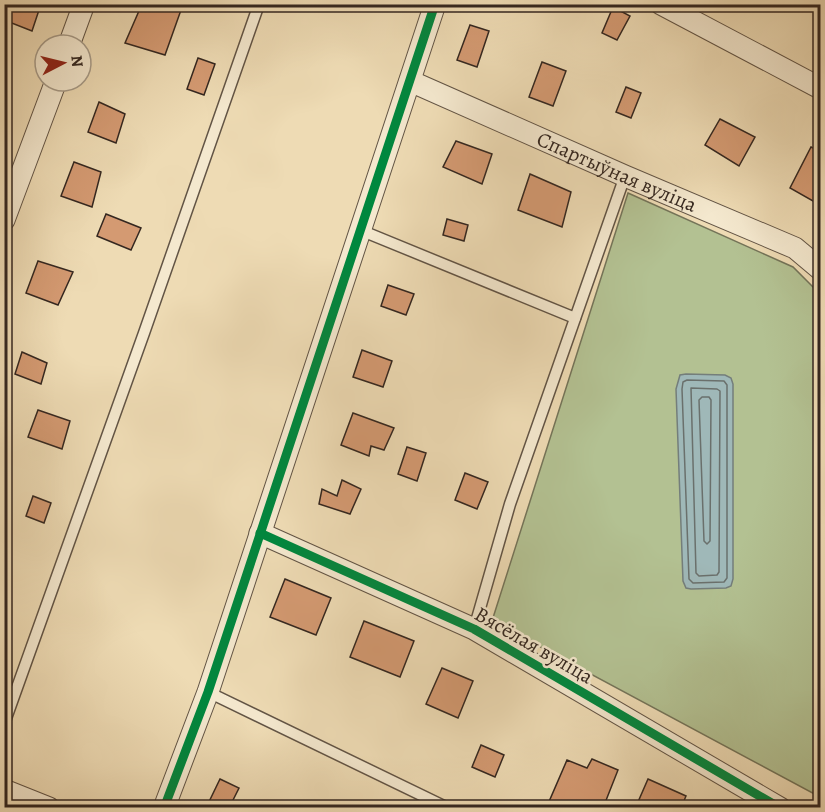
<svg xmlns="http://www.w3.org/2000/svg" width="825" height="812" font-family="Alegreya,serif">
<rect width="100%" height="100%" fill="#eedbb4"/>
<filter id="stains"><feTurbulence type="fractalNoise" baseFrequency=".00333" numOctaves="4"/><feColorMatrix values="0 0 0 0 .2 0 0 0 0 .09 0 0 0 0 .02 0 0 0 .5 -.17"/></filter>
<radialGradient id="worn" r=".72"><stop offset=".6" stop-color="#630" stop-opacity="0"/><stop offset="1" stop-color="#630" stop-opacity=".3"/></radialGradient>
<polygon fill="#b3c192" stroke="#747459" stroke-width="1.5" points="628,193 793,267 820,294 820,797 492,621"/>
<polygon fill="#9fb8b8" stroke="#747e7b" stroke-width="1.5" points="686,374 725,375 731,378 733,384 733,579 731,586 726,588 691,589 686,588 683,581 676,389 680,375"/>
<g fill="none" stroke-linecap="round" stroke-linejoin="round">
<g stroke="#6a706c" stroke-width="1.5">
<polygon points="687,380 724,381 727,385 727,578 724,582 693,583 689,579 682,389 683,382"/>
<polygon points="691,388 717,389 720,391 719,572 717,575 699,576 696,573"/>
<polygon points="702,397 709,397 711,400 710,541 707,544 704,541 699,400"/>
</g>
</g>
<g fill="#d49a72" stroke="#342720" stroke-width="1.5">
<polygon points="8,4 41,4 32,31 4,20 4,13"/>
<polygon points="142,4 165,4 181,10 165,55 125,43"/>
<polygon points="613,7 630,16 617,40 602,33"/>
<polygon points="470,25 489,31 477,67 457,60"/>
<polygon points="198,58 215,64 204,95 187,89"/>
<polygon points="542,62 566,71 553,106 529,97"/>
<polygon points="626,87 641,93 631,118 616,112"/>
<polygon points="99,102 125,114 116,143 88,132"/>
<polygon points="720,119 755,137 739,166 705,145"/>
<polygon points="456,141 492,154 482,184 443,167"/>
<polygon points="811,147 820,151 820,205 790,188"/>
<polygon points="74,162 101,172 92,207 61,196"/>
<polygon points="530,174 571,192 562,227 518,210"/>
<polygon points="106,214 141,228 131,250 97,236"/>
<polygon points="447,219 468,225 464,241 443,235"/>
<polygon points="38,261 73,272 58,305 26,293"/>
<polygon points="388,285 414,294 406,315 381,306"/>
<polygon points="362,350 392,361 383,387 353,377"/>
<polygon points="22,352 47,363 41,384 15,374"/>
<polygon points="38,410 70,421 62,449 28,437"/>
<polygon points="353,413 394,428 384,450 371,446 369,456 341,445"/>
<polygon points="407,447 426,453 417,481 398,474"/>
<polygon points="465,473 488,482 477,509 455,500"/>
<polygon points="342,480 361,489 350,514 319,504 322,489 337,496"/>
<polygon points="33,496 51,503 44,523 26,516"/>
<polygon points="285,579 331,598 316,635 270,617"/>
<polygon points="364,621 414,641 400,677 350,657"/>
<polygon points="442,668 473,681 458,718 426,704"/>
<polygon points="481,745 504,755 495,777 472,767"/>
<polygon points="592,759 618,770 603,808 556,808 548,804 567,760 587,768"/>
<polygon points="220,779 239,788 229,808 206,808"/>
<polygon points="648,779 686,796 681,808 650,808 638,802"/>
</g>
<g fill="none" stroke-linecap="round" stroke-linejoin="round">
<defs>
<g id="lane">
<polyline points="360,230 575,318"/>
<polyline points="474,629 510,504 625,176"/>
<polyline points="208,692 448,808"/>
<polyline points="4,724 144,333 259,4"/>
</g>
<g id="street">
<polyline points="661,4 820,88"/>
<polyline points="69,45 84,4"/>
<path id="s1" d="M410,81l215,95 170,72 25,21"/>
<polyline points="4,220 56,81"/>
<polyline points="260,533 474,629 780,808"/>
<polyline points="4,790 49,808"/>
<polyline points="164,808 208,692 435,4"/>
</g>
</defs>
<use href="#lane" stroke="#625445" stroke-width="13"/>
<use href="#street" stroke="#625445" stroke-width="23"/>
<use href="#lane" stroke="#f4e8ce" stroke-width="10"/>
<use href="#street" stroke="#f4e8ce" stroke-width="21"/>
<defs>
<g id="cycleway">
<polyline points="260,533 474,629 780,808"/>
<polyline points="164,808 208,692 435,4"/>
</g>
</defs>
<use href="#cycleway" stroke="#f4e8ce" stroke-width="13"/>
<use href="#cycleway" stroke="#00873e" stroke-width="9"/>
</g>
<g text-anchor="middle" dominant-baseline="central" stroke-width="5" stroke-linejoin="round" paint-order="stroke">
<g font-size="21" fill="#342720" stroke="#f4e8ce">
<text stroke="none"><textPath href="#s1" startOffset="226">Спартыўная вуліца</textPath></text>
<text transform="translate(534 645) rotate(30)">Вясёлая вуліца</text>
</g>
</g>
<rect width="825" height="812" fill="none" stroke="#eedbb4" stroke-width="24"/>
<rect x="6" y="6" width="813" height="800" fill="none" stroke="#342720" stroke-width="3"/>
<rect x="12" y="12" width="801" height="788" fill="none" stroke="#342720" stroke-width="1.5"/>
<g transform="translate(63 63) rotate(83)"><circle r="28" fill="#f4e8ce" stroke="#a79b88" stroke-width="1.5"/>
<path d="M0-4.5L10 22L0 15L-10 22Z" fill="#8f2418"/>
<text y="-9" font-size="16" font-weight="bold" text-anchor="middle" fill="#342720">N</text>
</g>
<rect width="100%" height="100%" filter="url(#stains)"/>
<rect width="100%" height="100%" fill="url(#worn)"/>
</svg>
